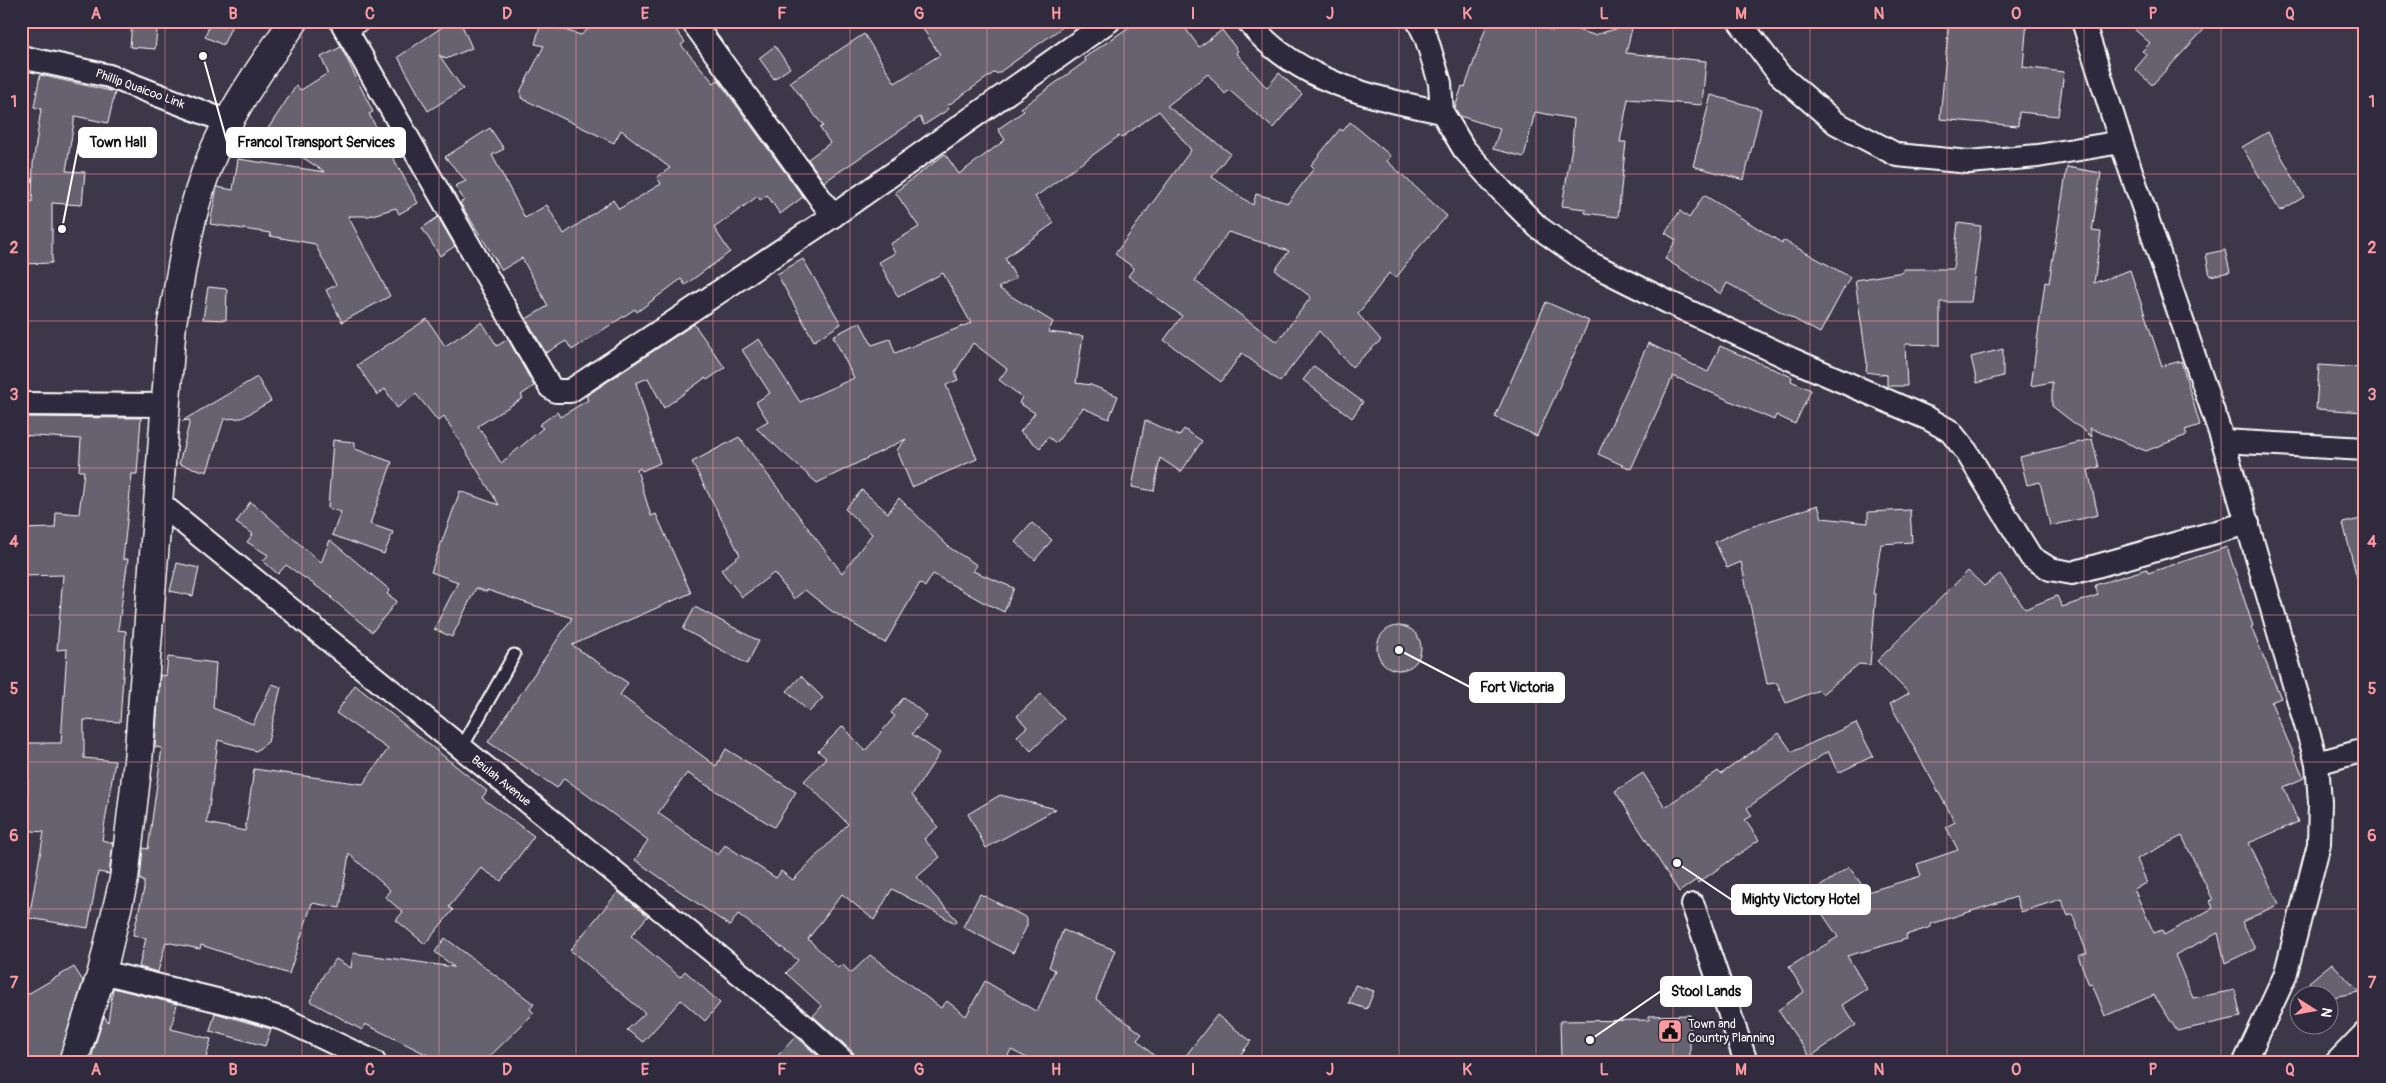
<svg xmlns="http://www.w3.org/2000/svg" width="2386" height="1083" font-family="Pangolin,sans-serif">
<rect width="100%" height="100%" fill="#3c3749"/>
<filter id="ink" filterUnits="userSpaceOnUse"><feTurbulence type="fractalNoise" baseFrequency=".02" numOctaves="2"/><feDisplacementMap in="SourceGraphic" scale="10" xChannelSelector="R" yChannelSelector="G"/><feConvolveMatrix kernelMatrix="1 2 1 2 8 2 1 2 1" color-interpolation-filters="sRGB"/></filter>
<g filter="url(#ink)">
<g fill="#666270" stroke="#fff" fill-rule="evenodd">
<polygon points="132,21 158,21 155,49 130,47"/>
<polygon points="211,21 234,21 223,45 205,37"/>
<polygon points="451,21 460,21 472,48 446,59 439,55 463,89 428,111 398,57"/>
<polygon points="598,21 669,21 685,42 681,45 714,83 718,80 803,197 780,214 767,195 760,200 758,196 714,228 730,252 685,285 681,279 637,312 635,309 572,350 566,341 546,353 526,319 548,306 522,258 502,270 460,203 464,200 455,186 466,181 445,157 490,128 504,149 492,155 525,218 547,205 564,234 613,200 619,209 661,184 657,177 670,168 621,130 614,143 521,98 521,90 544,46 535,44 541,23 581,35"/>
<polygon points="918,21 1071,21 997,74 995,72 947,106 949,109 924,125 920,117 824,182 808,159 830,143 820,128 823,126 790,82 864,34 895,83 940,55"/>
<path d="M1138,21h42l19,26 23,-17 16,21 -2,2 31,35 12,-15 23,21 -29,34 -44,-38 -4,4 -17,-20 -41,32 63,47 -18,24 41,28 3,-11 32,9 26,-35 -3,-3 29,-36 3,2 7,-9 41,34 -4,5 60,55 -35,39 1,1 -17,22 -7,-5 -31,41 23,26 -29,27 -33,-36 -39,51 -38,-29 -21,29 -57,-42 18,-24 -54,-40 6,-8 -19,-14 76,-104 -32,-39 -38,27 -2,-2 -84,61 19,26 -49,35 11,20 -18,10 55,34 -5,10 35,4 -7,47 15,2 27,11 -9,23 -26,-11 -27,35 -8,-6 -8,11 -20,-16 15,-19 -16,-10 3,-6 -23,-17 8,-11 -34,-26 -18,29 3,8 -12,5 31,74 -65,28 -15,-37 9,-11 -89,44 -61,-55 12,-7 -12,-19 14,-9 -28,-43 17,-11 41,63 54,-24 -21,-42 27,-14 12,23 18,-6 5,14 76,-30 -28,-50 -45,24 -19,-35 16,-9 -5,-9 29,-17 -24,-35 50,-38 14,20 46,-34 -7,-11 26,-18 -3,-3 65,-47 -2,-3zM1228,232l61,19 -14,19 36,27 -34,45 -82,-61z"/>
<polygon points="1488,21 1526,21 1553,31 1555,23 1594,35 1633,24 1626,53 1706,61 1702,105 1628,99 1620,142 1626,142 1618,217 1585,213 1585,209 1562,206 1572,146 1574,119 1535,112 1524,157 1493,149 1500,129 1460,116 1455,108 1462,86 1465,87"/>
<polygon points="1949,21 2027,21 2023,67 2064,72 2058,116 2019,112 2018,126 1940,119"/>
<polygon points="2125,21 2212,21 2152,85 2135,69 2147,55 2142,51 2150,43"/>
<polygon points="775,46 790,68 774,79 759,58"/>
<polygon points="341,47 373,112 369,114 418,203 399,214 396,208 369,216 348,216 390,296 342,322 326,290 336,285 315,244 270,236 270,233 210,224 217,187 233,190 238,159 325,172 265,133 296,86 301,90 328,73 321,57"/>
<polygon points="40,75 115,92 108,123 75,116 66,171 85,172 82,205 52,203 52,263 21,264 21,202 32,202 33,164 41,109 34,107"/>
<polygon points="1711,95 1761,109 1744,180 1693,166"/>
<polygon points="2268,132 2304,197 2280,211 2242,147"/>
<polygon points="2067,167 2101,173 2092,231 2101,232 2094,283 2130,270 2162,366 2181,361 2200,425 2185,430 2187,435 2146,451 2090,428 2092,437 2052,406 2052,382 2031,386 2045,282 2049,283"/>
<polygon points="1704,195 1782,243 1783,240 1850,277 1820,333 1727,283 1721,294 1665,259 1676,240 1665,233 1680,211 1689,218"/>
<polygon points="438,217 455,246 440,256 422,228"/>
<polygon points="1958,223 1981,226 1971,302 1940,302 1940,345 1905,344 1907,386 1887,386 1887,375 1866,372 1867,363 1855,280 1903,272 1903,269 1953,269"/>
<polygon points="2225,250 2230,272 2210,276 2206,254"/>
<polygon points="803,259 841,324 814,341 777,274"/>
<polygon points="208,287 227,289 226,320 203,319"/>
<polygon points="1546,302 1589,321 1537,436 1495,417"/>
<polygon points="427,319 445,346 482,322 497,346 508,339 534,386 521,395 523,398 478,426 501,463 543,428 539,425 557,412 560,417 588,400 586,396 694,324 725,368 707,380 705,378 664,408 648,378 636,383 660,463 642,471 640,468 637,470 651,516 656,514 691,593 572,645 628,683 620,695 716,766 726,749 796,792 774,827 687,773 658,813 718,855 725,845 776,878 781,871 793,880 848,824 804,781 826,758 818,751 843,726 865,751 895,716 891,713 904,697 927,716 912,734 940,753 912,795 938,827 924,839 940,857 917,877 957,920 955,923 892,889 874,920 842,894 808,939 838,968 842,964 851,973 870,955 941,1008 947,1001 966,1016 985,981 1037,1012 1055,970 1049,967 1063,930 1115,950 1096,999 1142,1034 1137,1040 1161,1062 1035,1062 1011,1050 1004,1062 857,1062 853,1052 813,1016 822,1006 786,973 798,960 738,914 730,926 635,860 648,840 564,778 557,788 488,742 572,618 487,590 487,592 476,588 452,637 434,629 458,582 431,572 460,491 499,505 444,416 438,421 416,394 397,408 385,389 377,395 357,365"/>
<polygon points="1648,343 1708,372 1720,346 1792,377 1791,381 1811,390 1795,424 1776,415 1774,420 1673,376 1631,469 1598,454"/>
<polygon points="2003,349 2003,376 1977,383 1971,357"/>
<polygon points="2319,365 2365,368 2365,412 2316,409"/>
<polygon points="1314,366 1363,402 1352,418 1303,380"/>
<polygon points="257,377 271,401 242,418 224,419 207,472 179,464 190,420 182,421"/>
<polygon points="21,417 141,418 137,474 132,474 123,559 128,559 118,630 126,631 120,722 84,720 84,758 115,761 102,840 113,843 109,874 98,872 88,928 29,918 44,832 21,830 21,791 28,792 28,743 61,743 67,649 57,650 63,575 21,576 21,529 55,528 56,512 79,514 84,471 79,471 81,439 21,435"/>
<polygon points="1145,420 1179,436 1184,429 1202,441 1181,472 1160,458 1154,491 1132,487"/>
<polygon points="739,437 842,573 872,534 845,509 862,490 888,513 899,498 950,548 977,565 973,571 1014,588 1004,612 981,601 933,574 925,587 920,583 885,643 830,610 805,590 794,599 774,573 742,597 721,570 740,555 692,462"/>
<polygon points="2092,439 2099,467 2088,470 2098,515 2050,526 2040,482 2027,485 2020,457"/>
<polygon points="333,440 355,442 355,449 392,462 370,524 393,532 384,554 332,535 341,512 328,508"/>
<polygon points="250,502 261,510 321,563 330,540 390,590 387,594 397,601 372,632 331,598 332,597 286,565 278,574 263,561 268,555 247,542 253,534 236,523"/>
<polygon points="1818,505 1822,518 1868,523 1868,512 1910,510 1912,542 1881,544 1873,594 1876,594 1870,665 1859,664 1822,694 1819,690 1786,703 1777,683 1767,684 1741,562 1727,568 1715,542 1741,530"/>
<polygon points="2365,518 2365,581 2358,582 2343,523"/>
<polygon points="1032,523 1052,540 1035,560 1015,542"/>
<path d="M2227,547l26,79 -2,1 30,71 -10,4 33,76 -20,9 14,35 -49,21 30,61 -37,18 13,27 -30,14 -7,-30 -43,22 18,43 42,-8 6,27 -64,14 -23,-36 -49,21 -13,-32 -3,1 -11,-29 9,-3 -15,-39 -4,2 -7,-17 -40,13 -5,-15 -85,27v3l-25,8 1,4 -60,17 20,33 -25,16 14,20 -46,32 -32,-47 26,-18 -15,-25 49,-30 -29,-43 40,-27 18,25 54,-16 -4,-12 41,-14 -12,-23 9,-5 -65,-118 19,-11 -32,-32 91,-90 16,15 16,-12 25,35 32,-13 5,11 36,-12 -3,-10 52,-16 1,4zM2182,836l31,64 -3,1 3,7 -49,27 -2,-5 -8,3 -20,-44 13,-6 -10,-24z"/>
<polygon points="177,563 199,568 193,596 170,591"/>
<polygon points="695,607 759,641 747,664 683,629"/>
<circle cx="1399" cy="648" r="22"/>
<polygon points="168,657 216,663 213,708 253,724 272,684 281,687 268,742 256,751 218,740 207,823 245,831 254,769 363,784 388,749 336,713 355,685 487,791 482,798 534,836 501,881 481,868 449,907 453,910 425,944 396,920 403,912 385,897 390,890 349,854 340,908 312,903 289,974 201,945 200,949 166,942 158,972 139,967 146,938 133,935 144,889 144,881 140,880 143,848 148,849 162,748 155,747 160,675 166,676"/>
<polygon points="801,676 823,698 809,712 787,691"/>
<polygon points="1041,694 1064,719 1031,751 1017,736 1027,727 1017,716"/>
<polygon points="1856,723 1873,756 1838,773 1828,751 1747,808 1752,816 1745,820 1759,840 1698,883 1696,880 1679,892 1615,791 1643,773 1665,807 1718,771 1721,774 1779,733 1792,752"/>
<polygon points="1000,795 1056,809 986,848 968,814"/>
<polygon points="618,892 648,916 631,936 680,977 685,971 720,1003 705,1021 681,1000 643,1042 627,1030 645,1013 570,950"/>
<polygon points="980,894 1027,918 1027,926 1013,953 963,927"/>
<polygon points="445,938 534,1004 530,1009 534,1013 484,1062 442,1062 365,1024 362,1030 310,1001 324,974 336,959 351,968 353,953 454,967 435,952"/>
<polygon points="2332,963 2359,992 2328,998 2328,996 2320,996 2309,982"/>
<polygon points="74,967 83,981 58,1062 21,1062 21,998"/>
<polygon points="1355,985 1374,991 1367,1009 1349,1003"/>
<polygon points="113,988 177,1004 171,1029 211,1039 205,1062 90,1062 104,1016 108,1022"/>
<polygon points="215,1013 271,1029 265,1046 210,1031"/>
<polygon points="1217,1015 1251,1041 1235,1062 1181,1062"/>
<polygon points="1690,1015 1690,1062 1632,1061 1632,1059 1561,1059 1560,1021 1649,1020 1649,1016"/>
<polygon points="796,1036 798,1038 824,1062 772,1062"/>
</g>
<g fill="none" stroke-linecap="round" stroke-linejoin="round">
<defs>
<g id="service">
<polyline points="349,34 367,21"/>
<polyline points="461,749 514,655"/>
</g>
<g id="minor">
<polyline points="341,21 550,387 556,391 570,391 833,216 1109,21"/>
<polyline points="692,21 833,216"/>
<path d="M1248,21c45,59 125,77 194,91"/>
<polyline points="1418,21 1426,37 1440,83 1442,112 1464,149 1502,191 1538,227 1586,261 1668,302 1791,359 1929,419 1950,431 1966,451 2031,557 2050,569 2072,573 2248,523"/>
<polyline points="1739,21 1779,74 1836,123 1897,155 1969,162 2038,156 2121,142"/>
<polyline points="2083,21 2121,142 2223,441 2317,763 2320,802 2319,844 2285,976 2245,1062"/>
<polyline points="21,57 109,76 228,122"/>
<polyline points="21,404 165,405"/>
<polyline points="2223,441 2365,449"/>
<polyline points="157,501 807,1028 844,1062"/>
<polyline points="2317,763 2365,750"/>
<polyline points="1693,905 1746,1062"/>
<polyline points="102,972 237,1005 286,1020 374,1062"/>
<polyline points="2337,1062 2365,1033"/>
</g>
<path id="tertiary" d="M73,1062l29,-90 22,-93 14,-118 34,-438c9,-47 15,-97 31,-143 19,-58 56,-110 91,-159"/>
</defs>
<use href="#service" stroke="#fff" stroke-width="15"/>
<use href="#minor" stroke="#fff" stroke-width="26"/>
<use href="#tertiary" stroke="#fff" stroke-width="31"/>
<use href="#service" stroke="#2f2a3d" stroke-width="11"/>
<use href="#minor" stroke="#2f2a3d" stroke-width="22"/>
<use href="#tertiary" stroke="#2f2a3d" stroke-width="28"/>
</g>
</g>
<path fill="none" stroke="#ff9aa2" stroke-width="1" stroke-opacity="0.55" d="M165,21v1041M302,21v1041M439,21v1041M576,21v1041M713,21v1041M850,21v1041M987,21v1041M1124,21v1041M1262,21v1041M1399,21v1041M1536,21v1041M1673,21v1041M1810,21v1041M1947,21v1041M2084,21v1041M2221,21v1041M21,174h2344M21,321h2344M21,468h2344M21,615h2344M21,762h2344M21,909h2344"/>
<defs>
<symbol id="civic-square" viewBox="-11 -11 22 22"><rect x="-9" y="-9" width="18" height="18" rx="4" fill="#ff9aa2" stroke="#2f2a3d"/><path d="M-.6-6.5H3V-4.5H.6V-3L4-1V1h2V6H-6V1h2V-1L-.6-3ZM-1.2 2.5V6h2.4V2.5Z" fill="#111"/></symbol>
</defs>
<g fill-rule="evenodd">
<use href="#civic-square" x="1656" y="1017" width="28" height="28"/>
</g>
<g text-anchor="middle" dominant-baseline="central" stroke-width="4" stroke-linejoin="round" paint-order="stroke">
<g font-size="12" fill="#fff" stroke="#2f2a3d">
<text transform="translate(140 89) rotate(20)">Phillip Quaicoo Link</text>
<text transform="translate(501 781) rotate(39)">Beulah Avenue</text>
</g>
<g font-size="12" fill="#fff" stroke="#2f2a3d" text-anchor="start">
<text x="1688" y="1024">Town and<tspan x="1688" dy="14">Country Planning</tspan></text>
</g>
</g>
<path fill="none" stroke="#fff" stroke-width="2" d="M203 56L227 142M62 229L79 142M1399 650L1470 687M1677 863L1732 900M1590 1040L1661 991"/>
<g fill="#fff" stroke="#2f2a3d" stroke-width="2">
<circle cx="203" cy="56" r="5"/>
<circle cx="62" cy="229" r="5"/>
<circle cx="1399" cy="650" r="5"/>
<circle cx="1677" cy="863" r="5"/>
<circle cx="1590" cy="1040" r="5"/>
</g>
<g fill="#fff" stroke="#fff" stroke-width="2">
<rect x="227" y="128" width="178" height="29" rx="5"/>
<rect x="79" y="128" width="77" height="29" rx="5"/>
<rect x="1470" y="673" width="94" height="29" rx="5"/>
<rect x="1732" y="885" width="138" height="29" rx="5"/>
<rect x="1661" y="977" width="90" height="29" rx="5"/>
</g>
<g font-size="14" text-anchor="middle" font-weight="bold" fill="#111">
<text x="316" y="147">Francol Transport Services</text>
<text x="118" y="147">Town Hall</text>
<text x="1517" y="692">Fort Victoria</text>
<text x="1801" y="904">Mighty Victory Hotel</text>
<text x="1706" y="996">Stool Lands</text>
</g>
<rect width="2386" height="1083" fill="none" stroke="#2f2a3d" stroke-width="55"/>
<g transform="translate(2314 1010) rotate(101)"><circle r="24" fill="#2f2a3d" stroke="#827f8b"/>
<path d="M0-4L9 19L0 12L-9 19Z" fill="#ff9aa2"/>
<text y="-8" font-size="14" font-weight="bold" text-anchor="middle" fill="#ffffff">N</text>
</g>
<rect x="28" y="28" width="2330" height="1028" fill="none" stroke="#ff9aa2" stroke-width="2"/>
<g font-size="16" text-anchor="middle" font-weight="bold" fill="#ff9aa2">
<text x="96" y="19">A</text>
<text x="233" y="19">B</text>
<text x="370" y="19">C</text>
<text x="507" y="19">D</text>
<text x="645" y="19">E</text>
<text x="782" y="19">F</text>
<text x="919" y="19">G</text>
<text x="1056" y="19">H</text>
<text x="1193" y="19">I</text>
<text x="1330" y="19">J</text>
<text x="1467" y="19">K</text>
<text x="1604" y="19">L</text>
<text x="1741" y="19">M</text>
<text x="1879" y="19">N</text>
<text x="2016" y="19">O</text>
<text x="2153" y="19">P</text>
<text x="2290" y="19">Q</text>
<text x="14" y="107">1</text>
<text x="2372" y="107">1</text>
<text x="14" y="253">2</text>
<text x="2372" y="253">2</text>
<text x="14" y="400">3</text>
<text x="2372" y="400">3</text>
<text x="14" y="547">4</text>
<text x="2372" y="547">4</text>
<text x="14" y="694">5</text>
<text x="2372" y="694">5</text>
<text x="14" y="841">6</text>
<text x="2372" y="841">6</text>
<text x="14" y="988">7</text>
<text x="2372" y="988">7</text>
<text x="96" y="1075">A</text>
<text x="233" y="1075">B</text>
<text x="370" y="1075">C</text>
<text x="507" y="1075">D</text>
<text x="645" y="1075">E</text>
<text x="782" y="1075">F</text>
<text x="919" y="1075">G</text>
<text x="1056" y="1075">H</text>
<text x="1193" y="1075">I</text>
<text x="1330" y="1075">J</text>
<text x="1467" y="1075">K</text>
<text x="1604" y="1075">L</text>
<text x="1741" y="1075">M</text>
<text x="1879" y="1075">N</text>
<text x="2016" y="1075">O</text>
<text x="2153" y="1075">P</text>
<text x="2290" y="1075">Q</text>
</g>
</svg>
